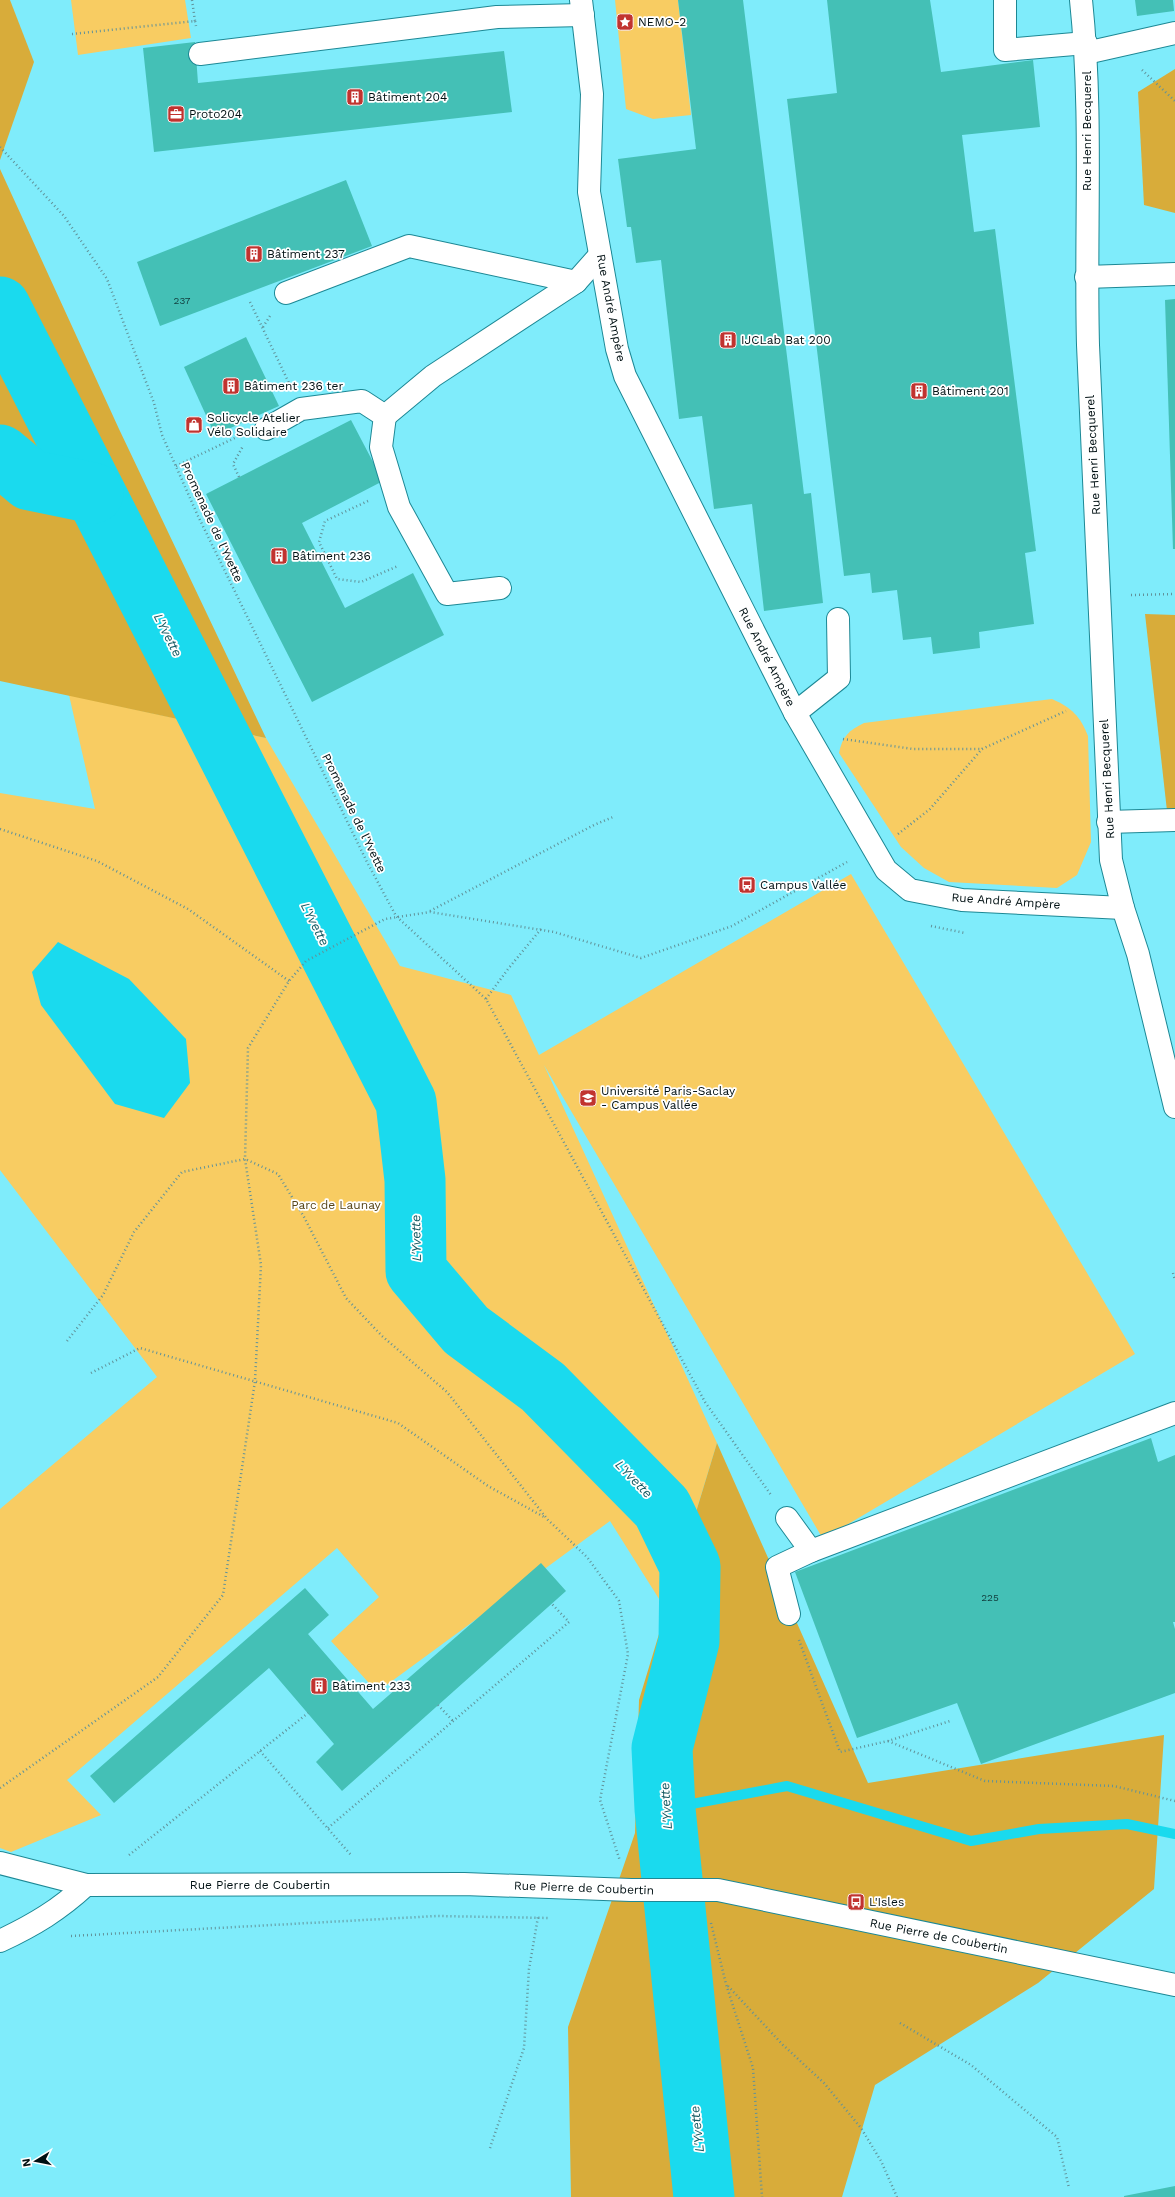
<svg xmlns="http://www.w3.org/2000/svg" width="1175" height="2197" font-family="'Work Sans',sans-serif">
<rect width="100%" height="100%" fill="#a8f2fc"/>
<rect fill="#7fecfb" x="0" y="0" width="1175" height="2197"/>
<g fill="#f8cc62">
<polygon points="71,0 185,0 191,38 78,55"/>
<polygon points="615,0 678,0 691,115 653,119 626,109"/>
<polygon points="69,695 266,738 400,966 511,995 539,1055 851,874 1135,1354 823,1539 544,1065 717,1443 666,1610 610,1521 377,1692 331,1641 379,1597 337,1548 67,1780 101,1815 11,1852 0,1848 0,1509 157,1377 0,1170 0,793 95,809"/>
<path d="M1052,699c20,9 28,17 36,37l3,106 -14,33 -20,13 -108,-6 -25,-14 -23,-21 -62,-94c3,-16 10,-23 25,-30z"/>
</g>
<g fill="#d8ac3a">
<polygon points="0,0 10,0 34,62 0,160"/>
<polygon points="1175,69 1175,213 1144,205 1138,92"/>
<polygon points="0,169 119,429 266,738 0,681"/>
<polygon points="1145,614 1175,615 1175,809 1167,811"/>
<polygon points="717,1443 868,1783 1164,1735 1154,1889 1038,1983 875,2085 842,2197 571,2197 568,2027 635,1833 639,1700"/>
</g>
<polygon fill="#1adaee" points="58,942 129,979 186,1039 190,1083 164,1118 115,1104 41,1005 32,972"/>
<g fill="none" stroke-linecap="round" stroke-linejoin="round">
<polyline stroke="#1adaee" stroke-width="10" points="665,1809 787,1786 971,1841 1039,1829 1127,1824 1175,1834"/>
<g stroke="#1adaee" stroke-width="61">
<polyline points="0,307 406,1102 415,1180 416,1271 466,1330 543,1387 662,1508 690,1566 689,1641 662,1748 665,1809 704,2197"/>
<polyline points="0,455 30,480 93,493"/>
</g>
</g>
<g fill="#44c0b6">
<polygon points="678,0 743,0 804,494 811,493 823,603 764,611 752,504 714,509 702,416 679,419 661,260 636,263 631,227 627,227 618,159 696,149"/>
<polygon points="827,0 930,0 941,72 1033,60 1040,127 962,135 974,232 995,229 1036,551 1025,553 1034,624 979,632 980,648 933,654 931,637 903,640 897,590 872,593 870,573 844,576 787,99 837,93"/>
<polygon points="1135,0 1173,0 1174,11 1137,16"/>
<polygon points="195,42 198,83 504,51 512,112 154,152 143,48"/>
<polygon points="346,180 372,246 160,326 137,262"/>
<polygon points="1175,299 1175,549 1173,549 1165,300"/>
<polygon points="246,337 279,406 215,435 184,367"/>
<polygon points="351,420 383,481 302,523 345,608 413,573 444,635 312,702 206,494"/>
<polygon points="1151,1438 1158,1462 1175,1455 1175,1622 1173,1622 1175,1629 1175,1693 981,1764 957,1703 857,1738 795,1572"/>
<polygon points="541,1563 566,1591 342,1791 316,1762 334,1744 269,1668 114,1803 90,1776 305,1588 329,1615 308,1634 373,1709"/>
<polygon points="1175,2186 1175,2197 1124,2197 1124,2196"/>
</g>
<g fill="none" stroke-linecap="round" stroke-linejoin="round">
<defs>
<g id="minor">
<polyline points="581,0 592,94 589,192 617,349 625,376 795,713 886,870 910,890 962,900 1123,908"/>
<polyline points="1005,0 1005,50 1086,43"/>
<path d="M1081,0c12,114 4,230 7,345l23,515 12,48 15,46 37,153"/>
<polyline points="1086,53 1175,33"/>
<polyline points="200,54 497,17 583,15"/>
<polyline points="1086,277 1175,274"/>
<polyline points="286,293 409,246 576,282"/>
<polyline points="385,416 433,376 576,282 600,255"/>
<polyline points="266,429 301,409 362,401 385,416 381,447 399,507 447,594 500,588"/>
<polyline points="795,713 839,678 838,619"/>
<polyline points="1108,822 1175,820"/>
<polyline points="787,1518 811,1551 777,1567 789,1614"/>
<polyline points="811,1551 1175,1413"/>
<polyline points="0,1863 86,1885 464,1884 631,1890 718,1890 1175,1985"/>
<path d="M0,1941c34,-16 59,-31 86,-56"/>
</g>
</defs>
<use href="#minor" stroke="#1d8895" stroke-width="24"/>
<g stroke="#619299" stroke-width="2.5" stroke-dasharray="1 3" stroke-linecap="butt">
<polyline points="192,0 195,21"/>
<polyline points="72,34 195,21 196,26"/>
<polyline points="1142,70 1175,101"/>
<polyline points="0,147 64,216 107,279 154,403 162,435 198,516 367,862 396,916 486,999 705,1402 771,1495"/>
<polyline points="250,302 289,383"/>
<polyline points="263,327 270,316"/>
<polyline points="176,466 239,436"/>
<polyline points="239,477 233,464 243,446"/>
<polyline points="368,501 325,521 319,542 337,579 361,582 398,566"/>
<polyline points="1131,595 1175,594"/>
<polyline points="843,739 913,749 982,749"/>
<polyline points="0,829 97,861 188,909 289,981"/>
<polyline points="898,834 930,809 982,749 1066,711"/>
<polyline points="430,911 594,825 613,817"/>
<polyline points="931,926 965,933"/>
<polyline points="486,999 508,969 541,929"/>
<polyline points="1173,1273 1175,1280"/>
<polyline points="67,1341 103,1295 134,1232 182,1172 245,1159 278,1174 304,1217 346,1298 382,1336 447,1392 548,1520 587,1557 619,1601 628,1654 600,1800 620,1861"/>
<polyline points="91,1373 140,1348 398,1423 488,1486 546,1518"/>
<polyline points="799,1640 840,1752 888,1741 950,1721"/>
<polyline points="438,1705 453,1721"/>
<polyline points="888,1741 985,1781 1114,1786 1175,1801"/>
<polyline points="260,1751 351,1855"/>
<polyline points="0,1788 158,1677 223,1595 255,1381 261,1265 245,1159 248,1048 289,981 306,961 385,919 430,912 554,932 641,958 732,926 847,862"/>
<polyline points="328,1828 569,1622 552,1604"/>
<polyline points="129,1855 308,1713"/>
<polyline points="711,1923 726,1984 753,2068 762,2197"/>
<polyline points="71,1936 437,1916 550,1918"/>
<polyline points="728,1986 783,2045 824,2083 861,2128 881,2161 897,2197"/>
<polyline points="900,2023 971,2065 1057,2137 1069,2188"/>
<polyline points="490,2148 524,2048 529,1969 538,1917"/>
</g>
<use href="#minor" stroke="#fff" stroke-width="22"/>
</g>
<defs>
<symbol id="sight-square" viewBox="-11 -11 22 22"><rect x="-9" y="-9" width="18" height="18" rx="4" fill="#c1332f" stroke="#fff"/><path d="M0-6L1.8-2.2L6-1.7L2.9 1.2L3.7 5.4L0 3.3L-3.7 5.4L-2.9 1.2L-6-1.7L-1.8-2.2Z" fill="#fff"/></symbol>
<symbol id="building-square" viewBox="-11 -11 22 22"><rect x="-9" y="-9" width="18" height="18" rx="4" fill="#c1332f" stroke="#fff"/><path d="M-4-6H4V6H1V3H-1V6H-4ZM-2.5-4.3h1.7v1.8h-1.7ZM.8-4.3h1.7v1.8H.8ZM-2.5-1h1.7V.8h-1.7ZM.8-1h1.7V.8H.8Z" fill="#fff"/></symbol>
<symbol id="office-square" viewBox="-11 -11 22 22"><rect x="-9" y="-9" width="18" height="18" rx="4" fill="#c1332f" stroke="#fff"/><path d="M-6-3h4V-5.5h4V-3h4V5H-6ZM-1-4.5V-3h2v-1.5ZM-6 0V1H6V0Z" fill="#fff"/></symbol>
<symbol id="shop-square" viewBox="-11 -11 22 22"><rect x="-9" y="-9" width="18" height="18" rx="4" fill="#c1332f" stroke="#fff"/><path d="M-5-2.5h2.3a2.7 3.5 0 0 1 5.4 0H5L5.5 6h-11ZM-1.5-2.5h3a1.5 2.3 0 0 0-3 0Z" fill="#fff"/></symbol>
<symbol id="bus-square" viewBox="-11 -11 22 22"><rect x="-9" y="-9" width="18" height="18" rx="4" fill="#c1332f" stroke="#fff"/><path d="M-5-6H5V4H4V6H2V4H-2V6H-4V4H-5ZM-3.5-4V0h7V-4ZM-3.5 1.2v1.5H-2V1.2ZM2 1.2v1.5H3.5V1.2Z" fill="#fff"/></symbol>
<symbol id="university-square" viewBox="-11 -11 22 22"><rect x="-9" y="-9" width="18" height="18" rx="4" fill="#c1332f" stroke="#fff"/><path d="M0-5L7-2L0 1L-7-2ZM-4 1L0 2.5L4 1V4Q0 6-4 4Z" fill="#fff"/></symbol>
</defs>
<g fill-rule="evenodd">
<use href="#sight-square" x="615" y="12" width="20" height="20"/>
<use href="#building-square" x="345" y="87" width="20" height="20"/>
<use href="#office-square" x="166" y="104" width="20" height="20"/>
<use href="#building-square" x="244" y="244" width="20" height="20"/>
<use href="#building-square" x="718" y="330" width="20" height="20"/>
<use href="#building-square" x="221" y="376" width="20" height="20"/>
<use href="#building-square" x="909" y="381" width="20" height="20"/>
<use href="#shop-square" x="184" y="415" width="20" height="20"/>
<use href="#building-square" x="269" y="546" width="20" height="20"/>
<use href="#bus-square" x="737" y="875" width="20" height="20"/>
<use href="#university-square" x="578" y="1088" width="20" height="20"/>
<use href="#building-square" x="309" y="1676" width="20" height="20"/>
<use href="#bus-square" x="846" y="1892" width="20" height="20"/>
</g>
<g text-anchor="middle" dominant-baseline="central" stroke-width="3.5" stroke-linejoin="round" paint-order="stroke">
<g font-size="10" fill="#113c3c">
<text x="182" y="300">237</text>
<text x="990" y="1597">225</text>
</g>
<g font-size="12" fill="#001013" stroke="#fff" text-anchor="start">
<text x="638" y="22">NEMO-2</text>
<text x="368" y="97">Bâtiment 204</text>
<text x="189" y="114">Proto204</text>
<text x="267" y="254">Bâtiment 237</text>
<text x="741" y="340">IJCLab Bat 200</text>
<text x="244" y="386">Bâtiment 236 ter</text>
<text x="932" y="391">Bâtiment 201</text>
<text x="207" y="418">Solicycle Atelier<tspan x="207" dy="14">Vélo Solidaire</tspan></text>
<text x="292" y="556">Bâtiment 236</text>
<text x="760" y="885">Campus Vallée</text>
<text x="601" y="1091">Université Paris-Saclay<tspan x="601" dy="14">- Campus Vallée</tspan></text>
<text x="332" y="1686">Bâtiment 233</text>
<text x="869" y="1902">L'Isles</text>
</g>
<g font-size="12" fill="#001013" stroke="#fff">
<text transform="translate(1087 131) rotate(-90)">Rue Henri Becquerel</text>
<text transform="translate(611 308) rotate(79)">Rue André Ampère</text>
<text transform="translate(1093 455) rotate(-93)">Rue Henri Becquerel</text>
<text transform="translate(212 522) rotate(65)">Promenade de l'Yvette</text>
<text transform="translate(767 657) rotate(63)">Rue André Ampère</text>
<text transform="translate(1107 779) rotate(-93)">Rue Henri Becquerel</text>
<text transform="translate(354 813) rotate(64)">Promenade de l'Yvette</text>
<text transform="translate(1006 901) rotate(4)">Rue André Ampère</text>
<text x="260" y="1885">Rue Pierre de Coubertin</text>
<text transform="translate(584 1888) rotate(2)">Rue Pierre de Coubertin</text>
<text transform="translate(939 1936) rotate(11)">Rue Pierre de Coubertin</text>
</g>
<g font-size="12" fill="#574518" stroke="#fff">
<text x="336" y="1205">Parc de Launay</text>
</g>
<g font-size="13" font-style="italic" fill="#165b63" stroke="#fff">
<text transform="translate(168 635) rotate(63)">L'Yvette</text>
<text transform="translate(315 924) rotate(63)">L'Yvette</text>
<text transform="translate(416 1238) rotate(-91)">L'Yvette</text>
<text transform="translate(634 1479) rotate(46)">L'Yvette</text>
<text transform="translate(666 1806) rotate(-94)">L'Yvette</text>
<text transform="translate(697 2129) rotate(-96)">L'Yvette</text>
</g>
</g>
<g transform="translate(36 2161) rotate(260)" stroke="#ffffff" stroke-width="3" paint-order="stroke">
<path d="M0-3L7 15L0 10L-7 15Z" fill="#001013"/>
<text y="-6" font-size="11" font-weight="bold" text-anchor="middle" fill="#001013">N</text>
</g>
</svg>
